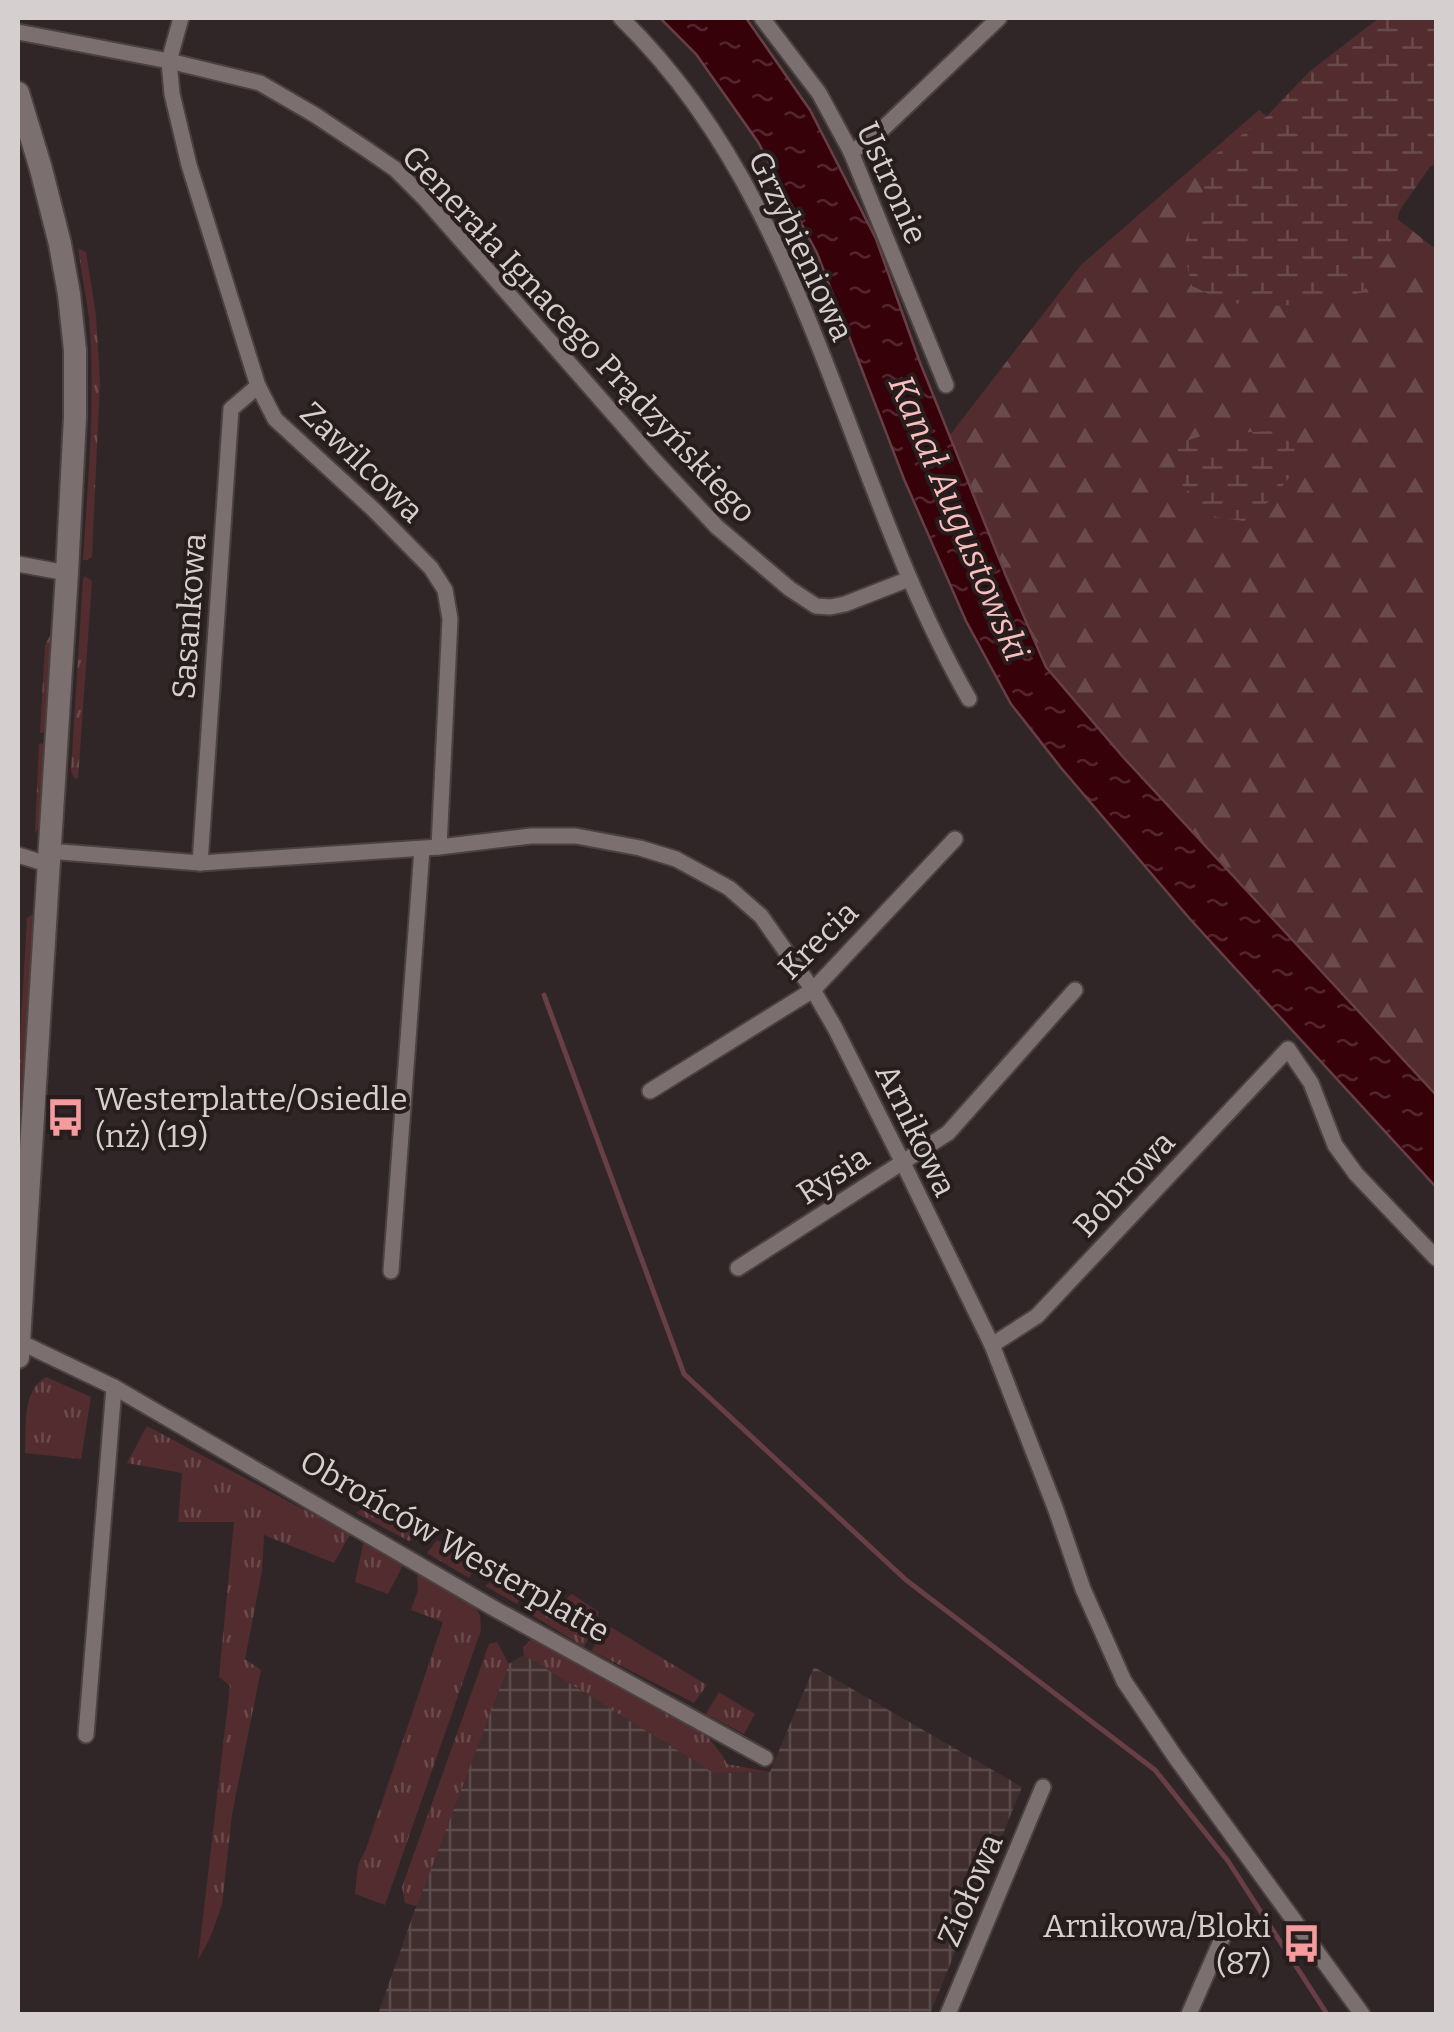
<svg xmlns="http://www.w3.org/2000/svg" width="1454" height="2032" font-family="Bitter,serif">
<defs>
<pattern id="industrial-grid" width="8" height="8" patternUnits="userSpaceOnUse" patternTransform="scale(2.5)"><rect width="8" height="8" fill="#402e2e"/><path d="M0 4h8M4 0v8" fill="none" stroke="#5b4b4b"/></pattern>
<pattern id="grass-tufts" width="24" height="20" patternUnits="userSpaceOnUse" patternTransform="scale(2.5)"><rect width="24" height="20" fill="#522c2e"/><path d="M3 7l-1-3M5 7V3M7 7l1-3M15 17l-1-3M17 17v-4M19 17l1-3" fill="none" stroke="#6a4a4b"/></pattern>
<pattern id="forest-firs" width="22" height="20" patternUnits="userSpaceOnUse" patternTransform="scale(2.5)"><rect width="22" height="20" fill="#522c2e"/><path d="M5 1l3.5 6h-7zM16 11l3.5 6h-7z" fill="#6a4a4b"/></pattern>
<pattern id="wetland-marsh" width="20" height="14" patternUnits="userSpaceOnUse" patternTransform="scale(2.5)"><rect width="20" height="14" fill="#522c2e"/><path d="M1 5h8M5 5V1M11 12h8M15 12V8" fill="none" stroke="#6a4a4b"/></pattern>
<pattern id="water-ripples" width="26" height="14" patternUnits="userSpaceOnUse" patternTransform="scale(2.5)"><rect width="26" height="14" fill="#37010a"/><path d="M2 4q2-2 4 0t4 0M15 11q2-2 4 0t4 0" fill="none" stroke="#53252d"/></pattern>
</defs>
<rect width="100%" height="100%" fill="#312627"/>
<polygon fill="url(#industrial-grid)" points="524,1655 714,1773 770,1772 814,1667 1022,1787 930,2014 378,2014 500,1669"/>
<g fill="url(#grass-tufts)">
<path d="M78,248l8,4 10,63 4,66 -8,176 -5,3h-4c5,-81 13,-162 6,-242 -3,-24 -8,-47 -11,-70z"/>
<polygon points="85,576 92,581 78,779 74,778 71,771 83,579"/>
<polygon points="51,634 53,634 47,731 40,733 45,645"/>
<polygon points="42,743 45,745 41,822 35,834 39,744"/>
<polygon points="33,914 35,915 19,1164 18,1159 18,1077 27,918"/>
<path d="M46,1377l45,20 -10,62 -56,-6c2,-28 -4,-61 21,-76z"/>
<polygon points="147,1426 350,1534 334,1563 264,1535 262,1571 245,1659 261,1670 232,1814 222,1905 210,1938 198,1960 230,1686 219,1677 234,1522 178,1522 182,1473 127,1463"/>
<polygon points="367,1505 420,1535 409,1541 356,1513"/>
<polygon points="364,1540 404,1563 388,1594 355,1582"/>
<polygon points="437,1540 478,1561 469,1578 427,1553"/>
<polygon points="417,1572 471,1602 480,1615 481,1630 385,1905 355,1894 358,1865 366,1849 443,1622 411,1610 418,1590"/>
<path d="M496,1578c13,3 18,1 32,7l-11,19 -32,-18z"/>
<polygon points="572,1594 599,1612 584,1647 527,1612 536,1596 556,1606"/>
<polygon points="604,1623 707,1685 694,1703 592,1651"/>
<polygon points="538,1638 703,1731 723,1756 727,1764 770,1772 714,1773 524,1655 523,1647 532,1639"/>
<polygon points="497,1642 509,1664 417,1906 405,1903 402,1887 489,1644"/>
<polygon points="719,1692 755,1714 744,1734 706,1714"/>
</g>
<polygon fill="url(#forest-firs)" points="1259,110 1433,247 1436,245 1436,1095 1123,757 1046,667 1006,576 950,435 1081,265"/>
<g fill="url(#wetland-marsh)">
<path d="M1379,18h57v145l-7,5 -29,42 -13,45 -24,37c-39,11 -95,19 -134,10 -13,-3 -25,-11 -37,-16l-9,-38 33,-94 51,-38 43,-45z"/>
<polygon points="1270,431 1295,445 1292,474 1273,498 1244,521 1216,517 1183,486 1172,460 1182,442 1205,435"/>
</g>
<polygon fill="url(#water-ripples)" stroke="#673f45" stroke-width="2.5" points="660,18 746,18 810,110 876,239 919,360 1006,576 1046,667 1123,757 1436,1095 1436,1187 1190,919 1062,769 1011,704 966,621 904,479 817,253 758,142 696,54"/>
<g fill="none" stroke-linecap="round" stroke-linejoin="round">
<polyline stroke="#673f45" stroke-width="5" points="544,995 684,1374 906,1580 1155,1770 1228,1861 1327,2014"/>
<defs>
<g id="minor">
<polyline points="181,18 169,61 172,94 189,165 258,386 275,419 373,509 431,568 445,590 450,619 439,847"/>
<path d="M621,18c189,183 221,460 348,681"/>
<polyline points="762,18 819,93 851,152 946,385"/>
<polyline points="18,32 169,61 260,83 315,115 366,149 395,169 425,199 654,460 717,527 790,589 816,606 830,607 845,604 909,579"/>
<polyline points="851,152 873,138 999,18"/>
<polyline points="18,564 67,573"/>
<polyline points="48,851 200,863 439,847 531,836 576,836 640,848 676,859 729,888 761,916 813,990 835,1028 903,1163 992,1345 1056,1510 1083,1589 1124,1681 1176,1758 1362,2014"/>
<polyline points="18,855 47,864"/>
<polyline points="200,863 231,409 258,386"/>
<polyline points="650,1091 813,990 955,839"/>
<polyline points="738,1268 948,1133 1075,990"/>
<polyline points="391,1271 422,849"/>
<polyline points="18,1341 114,1387 495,1609 765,1758"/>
<polyline points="992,1345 1037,1316 1288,1049 1311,1083 1335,1145 1356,1174 1436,1258"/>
<polyline points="86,1735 114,1387"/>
<polyline points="948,2014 1043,1787"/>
<polyline points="1189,2014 1225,1932"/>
</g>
<polyline id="secondary" points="18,93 41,169 60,244 69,294 75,350 75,417 67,573 18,1357"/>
</defs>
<use href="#minor" stroke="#4a4141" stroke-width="19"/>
<use href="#secondary" stroke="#4a4141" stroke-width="26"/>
<use href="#minor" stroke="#7c6f6f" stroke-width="15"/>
<use href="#secondary" stroke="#7c6f6f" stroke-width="22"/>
</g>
<defs>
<symbol id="bus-bare" viewBox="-9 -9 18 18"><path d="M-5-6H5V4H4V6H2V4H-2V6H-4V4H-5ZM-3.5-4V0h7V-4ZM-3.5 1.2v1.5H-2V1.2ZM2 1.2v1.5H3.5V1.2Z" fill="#f59b9e" stroke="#271d1d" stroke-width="2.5" paint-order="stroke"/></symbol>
</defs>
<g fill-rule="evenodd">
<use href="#bus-bare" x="38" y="1090" width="55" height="55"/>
<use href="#bus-bare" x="1274" y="1916" width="55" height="55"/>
</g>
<g text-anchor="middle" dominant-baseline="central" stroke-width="8" stroke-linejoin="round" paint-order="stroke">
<g font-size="32" fill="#d6cfcf" stroke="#271d1d">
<text transform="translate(892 183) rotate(66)">Ustronie</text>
<text transform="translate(801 246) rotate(65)">Grzybieniowa</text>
<text transform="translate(579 334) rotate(47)">Generała Ignacego Prądzyńskiego</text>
<text transform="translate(362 462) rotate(44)">Zawilcowa</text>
<text transform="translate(189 616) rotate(-86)">Sasankowa</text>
<text transform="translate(818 940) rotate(-44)">Krecia</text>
<text transform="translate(916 1130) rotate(64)">Arnikowa</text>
<text transform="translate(833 1175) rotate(-33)">Rysia</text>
<text transform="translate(1124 1184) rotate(-47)">Bobrowa</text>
<text transform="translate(455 1546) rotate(30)">Obrońców Westerplatte</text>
<text transform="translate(970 1890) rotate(-67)">Ziołowa</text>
</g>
<g font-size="32" fill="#d6cfcf" stroke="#271d1d" text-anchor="start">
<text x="95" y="1099">Westerplatte/Osiedle<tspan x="95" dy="37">(nż) (19)</tspan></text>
<text x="1271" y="1926" text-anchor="end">Arnikowa/Bloki<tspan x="1271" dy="37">(87)</tspan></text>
</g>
<g font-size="35" font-style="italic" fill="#f8bdbd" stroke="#271d1d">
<text transform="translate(959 518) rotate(67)">Kanał Augustowski</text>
</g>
</g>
<rect width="1454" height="2032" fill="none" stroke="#d6cfcf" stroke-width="40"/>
</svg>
